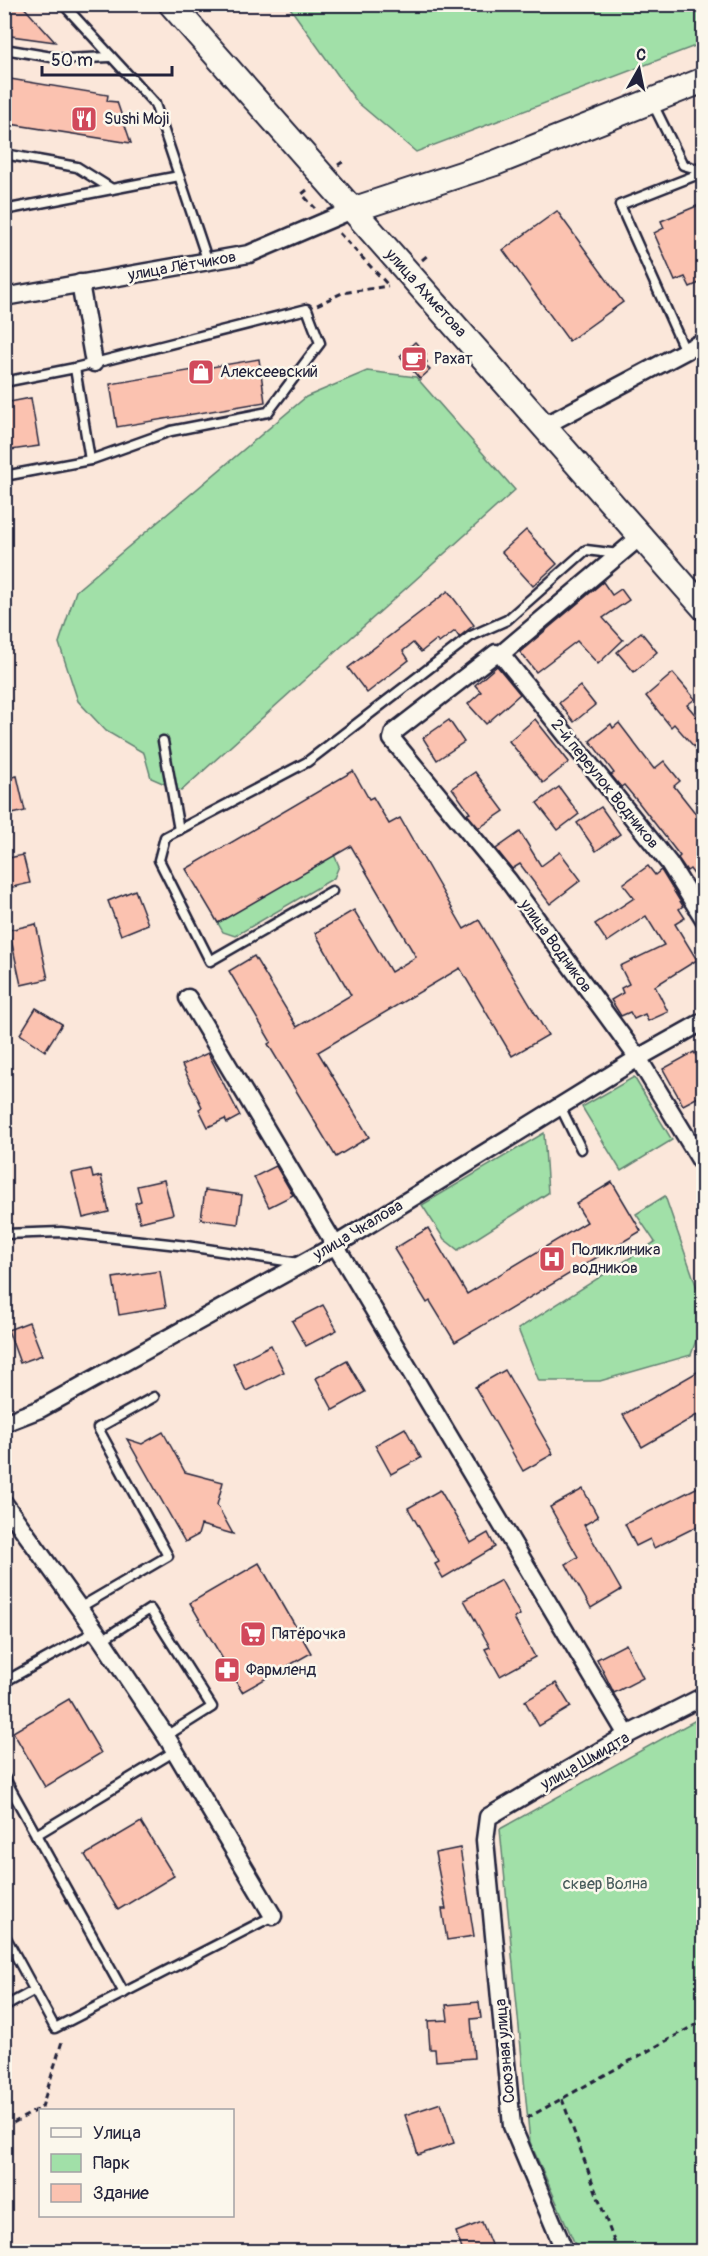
<svg xmlns="http://www.w3.org/2000/svg" width="708" height="2256" font-family="Pangolin,sans-serif">
<rect width="100%" height="100%" fill="#fbe7da"/>
<filter id="ink" filterUnits="userSpaceOnUse"><feTurbulence type="fractalNoise" baseFrequency=".0167" numOctaves="2"/><feDisplacementMap in="SourceGraphic" scale="12" xChannelSelector="R" yChannelSelector="G"/><feConvolveMatrix kernelMatrix="1 2 1 2 8 2 1 2 1" color-interpolation-filters="sRGB"/></filter>
<g filter="url(#ink)">
<g fill="#a1e0a8" stroke="#628172" stroke-width="1.5">
<polygon points="288,5 703,5 703,43 416,152 357,102"/>
<polygon points="367,371 416,377 515,490 181,791 151,778 144,753 106,731 78,701 59,643 76,591 306,397"/>
<polygon points="332,850 339,866 334,878 235,936 223,932 215,918"/>
<polygon points="634,1077 672,1140 621,1171 582,1107"/>
<polygon points="544,1133 548,1193 458,1250 444,1239 422,1205"/>
<polygon points="665,1196 703,1305 703,1320 691,1355 600,1381 539,1381 518,1329 655,1242 636,1214"/>
<polygon points="703,1716 703,2251 578,2251 530,2142 500,1829"/>
</g>
<g fill="#fbc2b0" stroke="#22223b" stroke-width="1.5">
<polygon points="4,4 21,4 55,42 4,35"/>
<polygon points="4,78 108,95 107,101 117,102 131,143 4,123"/>
<polygon points="704,203 704,281 690,287 685,277 675,281 654,233 664,228 661,221"/>
<polygon points="557,211 623,302 569,341 503,250"/>
<polygon points="415,342 426,354 423,357 427,362 424,364 430,370 420,379 400,356"/>
<polygon points="259,359 265,402 117,427 110,384"/>
<polygon points="31,398 39,446 4,451 4,403"/>
<polygon points="526,530 557,564 533,586 502,552"/>
<polygon points="603,582 612,595 621,589 629,600 603,618 623,640 598,664 577,641 536,672 520,652"/>
<polygon points="448,591 474,625 459,637 455,631 439,643 436,640 421,652 413,643 403,651 409,660 367,693 348,668"/>
<polygon points="641,632 657,652 634,672 617,652"/>
<polygon points="497,666 520,694 486,724 468,704 481,692 475,685"/>
<polygon points="673,673 695,699 687,705 704,725 704,758 674,724 671,727 646,696"/>
<polygon points="580,686 595,705 574,722 559,703"/>
<polygon points="535,719 569,762 543,783 509,741"/>
<polygon points="449,720 464,742 437,760 423,738"/>
<polygon points="619,723 654,769 664,761 680,781 674,786 704,824 704,888 690,869 687,871 678,858 680,856 639,803 624,785 621,787 611,775 614,773 590,741 611,724 613,728"/>
<polygon points="353,771 369,799 373,797 389,824 400,818 464,929 479,920 548,1035 512,1056 460,968 318,1052 369,1137 336,1157 268,1044 271,1042 229,971 254,956 297,1027 351,995 315,933 354,910 391,972 416,957 351,846 218,923 186,869"/>
<polygon points="475,772 504,811 479,828 467,814 470,813 452,788"/>
<polygon points="17,776 25,811 4,816 4,779"/>
<polygon points="559,787 579,814 558,830 537,803"/>
<polygon points="601,807 620,834 596,851 577,823"/>
<polygon points="520,832 541,866 560,852 581,880 550,904 520,864 512,869 496,849"/>
<polygon points="23,855 30,883 4,889 4,859"/>
<polygon points="648,866 655,875 661,870 683,906 679,909 685,918 675,924 697,960 655,986 668,1012 648,1021 645,1014 634,1019 630,1012 621,1016 611,1000 623,993 621,988 629,984 620,966 664,945 646,916 607,942 595,924 634,898 623,884"/>
<polygon points="135,890 148,924 121,935 108,901"/>
<polygon points="36,924 48,979 21,985 9,930"/>
<polygon points="36,1008 62,1024 45,1051 20,1034"/>
<polygon points="694,1052 704,1068 704,1094 683,1105 663,1069"/>
<polygon points="208,1053 240,1116 227,1123 225,1119 208,1127 199,1109 202,1107 182,1065"/>
<polygon points="276,1166 293,1195 269,1207 254,1177"/>
<polygon points="91,1169 93,1178 101,1176 109,1212 83,1218 72,1173"/>
<polygon points="164,1180 173,1214 140,1222 135,1203 141,1201 137,1186"/>
<polygon points="612,1182 641,1231 455,1342 430,1301 427,1303 394,1249 428,1228 467,1294 587,1222 576,1204"/>
<polygon points="205,1190 242,1195 238,1224 201,1219"/>
<polygon points="160,1271 166,1307 119,1315 113,1278"/>
<polygon points="323,1305 337,1330 306,1346 292,1321"/>
<polygon points="29,1322 42,1355 20,1363 8,1330"/>
<polygon points="271,1345 284,1372 246,1391 233,1364"/>
<polygon points="347,1361 365,1392 333,1410 316,1378"/>
<polygon points="704,1368 704,1411 642,1447 623,1415"/>
<polygon points="505,1370 553,1454 523,1471 475,1387"/>
<polygon points="405,1428 421,1458 391,1474 375,1445"/>
<polygon points="163,1432 185,1472 223,1482 217,1505 233,1534 201,1525 198,1535 185,1542 127,1439 142,1444"/>
<polygon points="704,1484 704,1523 654,1548 650,1539 636,1546 625,1524"/>
<polygon points="583,1489 598,1517 584,1525 621,1590 591,1608 566,1564 578,1557 550,1507"/>
<polygon points="440,1490 471,1543 488,1533 495,1547 443,1578 435,1564 439,1562 408,1508"/>
<polygon points="259,1563 311,1653 242,1692 190,1603"/>
<polygon points="501,1580 520,1615 514,1618 535,1657 500,1676 485,1649 490,1647 464,1600"/>
<polygon points="626,1644 643,1678 614,1693 597,1659"/>
<polygon points="556,1683 571,1707 539,1726 525,1701"/>
<polygon points="69,1699 101,1753 45,1787 13,1732"/>
<polygon points="141,1822 174,1876 118,1910 85,1855"/>
<polygon points="460,1848 474,1936 447,1940 442,1909 446,1909 435,1853"/>
<polygon points="479,2002 481,2018 471,2019 474,2058 436,2061 435,2049 430,2049 428,2021 448,2020 446,2005"/>
<polygon points="441,2103 454,2143 418,2155 405,2115"/>
<polygon points="482,2222 494,2252 463,2252 456,2232"/>
</g>
<g fill="none" stroke-linecap="round" stroke-linejoin="round">
<defs>
<g id="service">
<polyline points="63,4 155,104 208,262"/>
<polyline points="4,49 64,59 110,57"/>
<polyline points="653,104 683,165 704,171"/>
<polyline points="4,154 77,167 112,189"/>
<polyline points="4,210 179,176"/>
<polyline points="685,351 620,205 704,172"/>
<polyline points="75,368 90,460"/>
<polyline points="4,382 75,368 307,309 320,343 268,412 171,431 90,460 4,476"/>
<polyline points="163,741 179,830"/>
<polyline points="332,891 210,961 159,860 165,837 307,762 471,636 507,620 586,550 619,554"/>
<polyline points="560,1106 581,1149"/>
<polyline points="4,1234 61,1232 187,1246 299,1263"/>
<polyline points="79,1608 168,1556 98,1428 154,1397"/>
<polyline points="102,1640 150,1609 212,1707 166,1736"/>
<polyline points="4,1682 96,1631"/>
<polyline points="4,1777 124,1993"/>
<polyline points="36,1835 175,1751"/>
<polyline points="4,1934 55,2028 273,1916"/>
<polyline points="4,2007 35,1990"/>
</g>
<g id="minor">
<polyline points="80,283 94,363"/>
<polyline points="4,297 249,254 352,210"/>
<polyline points="544,426 704,341"/>
<polyline points="640,537 501,654 496,653 394,732 392,739 508,880 638,1058 704,1166"/>
<polyline points="501,654 669,863 704,919"/>
<polyline points="188,998 627,1735"/>
<polyline points="4,1423 40,1409 334,1246 638,1058 704,1021"/>
<polyline points="4,1503 102,1640 166,1736 273,1916"/>
<polyline points="565,2252 512,2126 485,1840 488,1817 627,1735 704,1696"/>
</g>
<g id="secondary">
<polyline points="171,4 704,608"/>
<polyline points="352,210 495,163 704,80"/>
</g>
</defs>
<use href="#service" stroke="#22223b" stroke-width="13"/>
<use href="#minor" stroke="#22223b" stroke-width="21"/>
<use href="#secondary" stroke="#22223b" stroke-width="28"/>
<g stroke="#22223b" stroke-width="3" stroke-dasharray="6 4.5" stroke-linecap="butt">
<polyline points="338,165 344,161"/>
<polyline points="307,190 302,194 315,208"/>
<polyline points="339,233 389,286"/>
<polyline points="422,260 428,255"/>
<polyline points="317,305 342,293 388,286"/>
<polyline points="562,2099 618,2252"/>
<polyline points="527,2118 704,2020"/>
<polyline points="4,2128 42,2107 63,2038"/>
</g>
<use href="#service" stroke="#fbf7ec" stroke-width="8"/>
<use href="#minor" stroke="#fbf7ec" stroke-width="16"/>
<use href="#secondary" stroke="#fbf7ec" stroke-width="24"/>
</g>
</g>
<defs>
<symbol id="restaurant-square" viewBox="-11 -11 22 22"><rect x="-9" y="-9" width="18" height="18" rx="4" fill="#d1495b" stroke="#fbf7ec"/><path d="M-5-6h1v4h1v-4h1v4h1v-4h1v5L-1.5 .5V6h-2V.5L-5-1ZM5-6V6H3V1.5H1.5Q1.5-4 5-6Z" fill="#fff"/></symbol>
<symbol id="cafe-square" viewBox="-11 -11 22 22"><rect x="-9" y="-9" width="18" height="18" rx="4" fill="#d1495b" stroke="#fbf7ec"/><path d="M-5.5-4.5H6V0H3Q3 3.5 0 3.5H-2.5Q-5.5 3.5-5.5 0ZM3-3.2v2h1.7v-2ZM-6 4.5H4V6H-6Z" fill="#fff"/></symbol>
<symbol id="shop-square" viewBox="-11 -11 22 22"><rect x="-9" y="-9" width="18" height="18" rx="4" fill="#d1495b" stroke="#fbf7ec"/><path d="M-5-2.5h2.3a2.7 3.5 0 0 1 5.4 0H5L5.5 6h-11ZM-1.5-2.5h3a1.5 2.3 0 0 0-3 0Z" fill="#fff"/></symbol>
<symbol id="hospital-square" viewBox="-11 -11 22 22"><rect x="-9" y="-9" width="18" height="18" rx="4" fill="#d1495b" stroke="#fbf7ec"/><path d="M-5-5h3v3.5h4V-5h3V5h-3V1.5h-4V5h-3Z" fill="#fff"/></symbol>
<symbol id="supermarket-square" viewBox="-11 -11 22 22"><rect x="-9" y="-9" width="18" height="18" rx="4" fill="#d1495b" stroke="#fbf7ec"/><path d="M-6-5.5h2.5l.6 2H6L4.5 2H-2.5L-4.4-4H-6ZM-1.5 3.2a1.3 1.3 0 1 0 .1 0ZM3 3.2a1.3 1.3 0 1 0 .1 0Z" fill="#fff"/></symbol>
<symbol id="pharmacy-square" viewBox="-11 -11 22 22"><rect x="-9" y="-9" width="18" height="18" rx="4" fill="#d1495b" stroke="#fbf7ec"/><path d="M-2-6h4v4h4v4h-4v4h-4v-4h-4v-4h4Z" fill="#fff"/></symbol>
</defs>
<g fill-rule="evenodd">
<use href="#restaurant-square" x="69" y="104" width="30" height="30"/>
<use href="#cafe-square" x="399" y="344" width="30" height="30"/>
<use href="#shop-square" x="186" y="357" width="30" height="30"/>
<use href="#hospital-square" x="537" y="1244" width="30" height="30"/>
<use href="#supermarket-square" x="238" y="1619" width="30" height="30"/>
<use href="#pharmacy-square" x="212" y="1655" width="30" height="30"/>
</g>
<g text-anchor="middle" dominant-baseline="central" stroke-width="5" stroke-linejoin="round" paint-order="stroke">
<g font-size="16" fill="#22223b" stroke="#fbf7ec" text-anchor="start">
<text x="104" y="119">Sushi Moji</text>
<text x="434" y="359">Рахат</text>
<text x="220" y="372">Алексеевский</text>
<text x="572" y="1250">Поликлиника<tspan x="572" dy="18">водников</tspan></text>
<text x="272" y="1634">Пятёрочка</text>
<text x="246" y="1670">Фармленд</text>
</g>
<g font-size="16" fill="#22223b" stroke="#fbf7ec">
<text transform="translate(182 266) rotate(-10)">улица Лётчиков</text>
<text transform="translate(426 293) rotate(48)">улица Ахметова</text>
<text transform="translate(605 784) rotate(51)">2-й переулок Водников</text>
<text transform="translate(556 946) rotate(54)">улица Водников</text>
<text transform="translate(358 1230) rotate(-31)">улица Чкалова</text>
<text transform="translate(585 1761) rotate(-30)">улица Шмидта</text>
<text transform="translate(505 2051) rotate(-95)">Союзная улица</text>
</g>
<g font-size="16" fill="#485b5c" stroke="#fbf7ec">
<text x="605" y="1884">сквер Волна</text>
</g>
</g>
<rect width="708" height="2256" fill="none" stroke="#fbf7ec" stroke-width="24"/>
<rect x="12" y="12" width="684" height="2232" fill="none" stroke="#22223b" stroke-width="2" filter="url(#ink)"/>
<rect x="39" y="2109" width="195" height="108" fill="#fbf7ec" stroke="#a4a2a5" stroke-width="1.5"/>
<rect x="51" y="2128" width="30" height="9" fill="#fbf7ec" stroke="#a4a2a5" stroke-width="1.5"/>
<text x="93" y="2139" font-size="18" fill="#22223b">Улица</text>
<rect x="51" y="2154" width="30" height="18" fill="#a1e0a8" stroke="#a4a2a5" stroke-width="1.5"/>
<text x="93" y="2169" font-size="18" fill="#22223b">Парк</text>
<rect x="51" y="2184" width="30" height="18" fill="#fbc2b0" stroke="#a4a2a5" stroke-width="1.5"/>
<text x="93" y="2199" font-size="18" fill="#22223b">Здание</text>
<g transform="translate(639 69) rotate(9)" stroke="#fbf7ec" stroke-width="4.5" paint-order="stroke">
<path d="M0-4.5L10 22L0 15L-10 22Z" fill="#22223b"/>
<text y="-9" font-size="16" font-weight="bold" text-anchor="middle" fill="#22223b">С</text>
</g>
<path d="M42 66v9h130v-9" fill="none" stroke="#22223b" stroke-width="3"/>
<text x="51" y="66" font-size="18" fill="#22223b" stroke="#fbf7ec" stroke-width="4.5" paint-order="stroke">50 m</text>
</svg>
